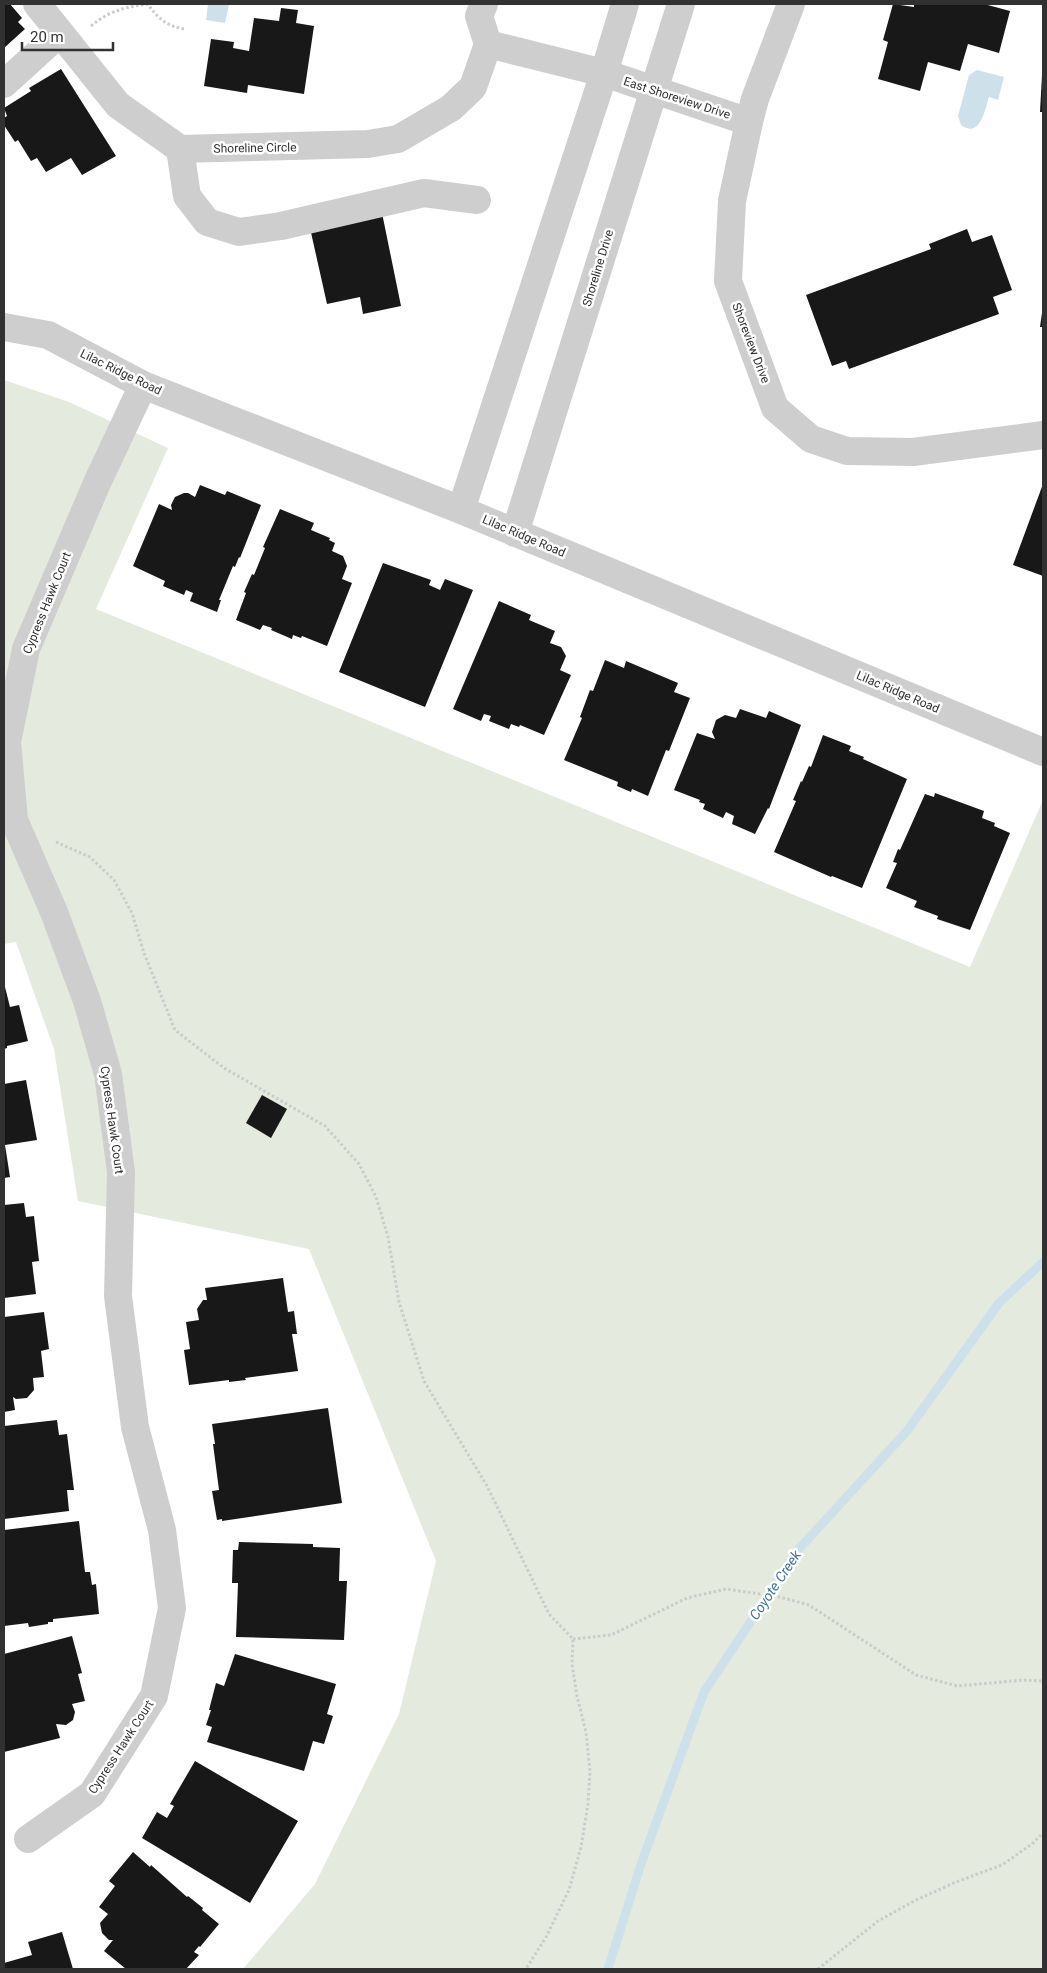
<svg xmlns="http://www.w3.org/2000/svg" width="1047" height="1973" font-family="Roboto,sans-serif">
<rect width="100%" height="100%" fill="#fff"/>
<polygon fill="#e4eadd" points="4,380 69,402 168,448 96,609 970,967 1043,800 1043,1969 243,1969 315,1884 399,1714 436,1561 309,1249 78,1201 54,1049 16,942 4,944"/>
<g fill="#cee1eb">
<polygon points="208,4 229,4 225,23 206,20"/>
<path d="M977,70l27,7 -6,23 -9,-3c-4,13 -9,42 -28,28l-3,-9 11,-41z"/>
</g>
<g fill="none" stroke-linecap="round" stroke-linejoin="round">
<polyline stroke="#cee1eb" stroke-width="9" points="608,1969 641,1864 704,1692 798,1550 907,1431 999,1303 1043,1262"/>
</g>
<g fill="#181818">
<polygon points="4,4 10,4 22,18 18,22 25,29 4,48"/>
<polygon points="893,4 914,7 914,4 984,4 1010,11 999,53 968,44 960,71 928,62 920,91 878,79 888,42 883,40"/>
<polygon points="281,8 298,10 296,23 314,26 304,94 248,85 247,93 204,86 211,39 234,42 233,48 249,51 254,18 279,21"/>
<polygon points="61,69 116,156 82,175 71,158 46,172 37,158 31,161 18,140 15,142 4,125 4,118 7,116 4,108 31,91 29,88"/>
<polygon points="1042,75 1043,75 1043,112 1040,112"/>
<polygon points="382,213 401,306 363,314 360,297 327,304 310,228"/>
<polygon points="967,229 972,242 992,235 1012,290 993,297 999,314 849,369 846,361 832,366 806,295 931,249 929,244"/>
<polygon points="1042,313 1043,313 1043,327 1040,327"/>
<polygon points="1043,484 1043,576 1013,565"/>
<polygon points="200,485 225,495 227,491 261,505 240,558 239,557 235,567 233,566 219,600 221,600 217,612 190,601 193,593 186,590 184,595 163,586 165,581 133,566 159,504 172,510 171,505 175,497 184,493 188,493 195,497"/>
<polygon points="280,509 314,523 311,530 330,538 329,540 335,543 332,551 343,556 347,566 342,579 352,583 327,646 302,636 301,638 293,635 292,639 271,630 272,628 263,625 260,630 236,620 246,593 244,592 252,574 254,575 265,548 263,547"/>
<polygon points="383,563 431,580 429,585 440,590 445,579 473,590 425,707 339,672"/>
<polygon points="499,601 531,615 529,620 555,631 550,643 561,647 566,656 560,670 571,675 544,735 520,725 519,727 511,724 509,729 489,721 491,716 484,714 481,721 453,709"/>
<polygon points="605,660 624,668 626,661 678,683 674,692 690,698 669,751 666,750 648,796 632,789 631,792 617,786 618,782 564,760 582,718 580,717 590,690 593,691"/>
<polygon points="740,709 766,718 769,711 801,725 769,809 768,808 755,834 732,824 734,816 726,812 723,818 703,809 705,804 699,802 700,800 674,790 697,733 715,739 712,732 716,720 725,715 736,718"/>
<polygon points="823,735 851,746 849,751 864,757 863,759 907,779 862,888 832,876 831,877 774,852 796,801 793,800 801,781 802,782 809,766 811,767"/>
<polygon points="935,793 984,811 982,818 995,823 994,826 1010,833 970,930 937,919 938,916 914,907 917,901 886,888 897,863 893,862 898,849 900,850 925,794 934,797"/>
<polygon points="4,983 10,1007 19,1005 28,1041 7,1046 7,1048 4,1049"/>
<polygon points="26,1080 37,1140 5,1145 10,1177 4,1178 4,1084"/>
<polygon points="262,1095 287,1109 271,1138 246,1123"/>
<polygon points="24,1203 26,1217 34,1216 39,1261 32,1262 36,1294 4,1298 4,1205"/>
<polygon points="283,1278 288,1312 294,1311 297,1334 292,1334 298,1371 245,1378 246,1380 229,1382 229,1380 189,1385 184,1350 190,1349 186,1322 199,1320 197,1309 203,1300 207,1300 205,1288"/>
<polygon points="44,1312 49,1349 41,1351 44,1377 33,1378 34,1390 27,1398 16,1399 13,1397 15,1410 4,1412 4,1317"/>
<polygon points="328,1408 342,1503 222,1521 222,1519 217,1520 212,1491 219,1490 213,1444 215,1444 212,1424"/>
<polygon points="57,1420 59,1435 67,1434 74,1490 67,1490 69,1511 4,1519 4,1426"/>
<polygon points="79,1521 85,1572 90,1572 92,1585 96,1584 99,1614 53,1619 53,1622 48,1622 48,1624 29,1627 28,1623 4,1626 4,1530"/>
<polygon points="239,1542 313,1544 313,1547 340,1548 339,1581 347,1581 344,1640 236,1637 238,1583 232,1583 233,1550 238,1550"/>
<polygon points="72,1636 82,1673 78,1674 85,1701 72,1704 75,1712 73,1720 66,1725 56,1724 60,1738 4,1752 4,1654"/>
<polygon points="235,1654 336,1684 327,1714 333,1716 324,1744 313,1741 304,1771 207,1742 212,1727 206,1725 211,1710 209,1710 216,1683 224,1686"/>
<polygon points="195,1761 298,1821 250,1903 142,1838 157,1812 167,1818 174,1806 170,1804"/>
<polygon points="133,1852 150,1867 151,1865 187,1897 188,1896 203,1908 202,1910 219,1924 200,1947 199,1946 194,1952 199,1955 186,1969 126,1969 104,1951 113,1940 109,1940 102,1933 100,1923 108,1914 99,1907 115,1886 109,1881"/>
<polygon points="62,1932 73,1969 4,1969 4,1963 32,1955 28,1942"/>
</g>
<g fill="none" stroke-linecap="round" stroke-linejoin="round">
<g stroke="#cbcbcb" stroke-width="3" stroke-dasharray="2.5 2.5" stroke-linecap="butt">
<path d="M91,26c18,-15 34,-19 57,-22 10,15 20,23 38,25"/>
<polyline points="56,842 90,857 114,880 132,913 144,953 175,1030 224,1068 325,1126 359,1164 376,1197 388,1237 399,1302 424,1381 487,1486 549,1614 573,1639 572,1664 577,1696 586,1732 590,1771 588,1804 581,1847 569,1890 546,1937 526,1969"/>
<polyline points="573,1639 611,1635 687,1598 726,1589 780,1597 809,1605 916,1675 957,1686 1024,1680 1043,1681"/>
<polyline points="818,1969 878,1921 916,1900 956,1882 1002,1865 1032,1844 1043,1833"/>
</g>
<g stroke="#cecece" stroke-width="28">
<polyline points="37,4 118,105 180,149 368,144 398,139 451,108 473,87 488,44"/>
<polyline points="484,4 479,16 488,44 604,73 749,122"/>
<polyline points="791,4 755,99 749,122 732,201 728,281 775,408 811,439 847,451 913,452 1043,435"/>
<polyline points="4,84 60,33"/>
<polyline points="180,149 187,196 207,222 239,232 281,226 424,193 477,200"/>
<polyline points="4,327 48,335 143,385 461,510 1043,752"/>
<polyline points="461,510 604,73 625,4"/>
<polyline points="515,533 681,4"/>
<polyline points="28,1839 92,1794 154,1696 172,1608 162,1530 135,1427 118,1296 121,1172 108,1074 87,1001 54,912 14,820 7,742 26,649 97,483 143,385"/>
</g>
</g>
<g text-anchor="middle" dominant-baseline="central" stroke-width="5" stroke-linejoin="round" paint-order="stroke">
<g font-size="12" fill="#313131" stroke="#fff">
<text transform="translate(677 98) rotate(18)">East Shoreview Drive</text>
<text transform="translate(255 148) rotate(-1)">Shoreline Circle</text>
<text transform="translate(598 268) rotate(-73)">Shoreline Drive</text>
<text transform="translate(751 343) rotate(69)">Shoreview Drive</text>
<text transform="translate(121 372) rotate(26)">Lilac Ridge Road</text>
<text transform="translate(524 536) rotate(23)">Lilac Ridge Road</text>
<text transform="translate(47 603) rotate(-68)">Cypress Hawk Court</text>
<text transform="translate(898 692) rotate(23)">Lilac Ridge Road</text>
<text transform="translate(112 1120) rotate(82)">Cypress Hawk Court</text>
<text transform="translate(121 1747) rotate(-57)">Cypress Hawk Court</text>
</g>
<g font-size="14" font-style="italic" fill="#43748f" stroke="#fff">
<text transform="translate(775 1585) rotate(-56)">Coyote Creek</text>
</g>
</g>
<rect width="1047" height="1973" fill="none" stroke="#313131" stroke-width="10"/>
<path d="M22 42v8h91v-8" fill="none" stroke="#313131" stroke-width="2.5"/>
<text x="30" y="42" font-size="15" fill="#313131" stroke="#ffffff" stroke-width="4" paint-order="stroke">20 m</text>
</svg>
